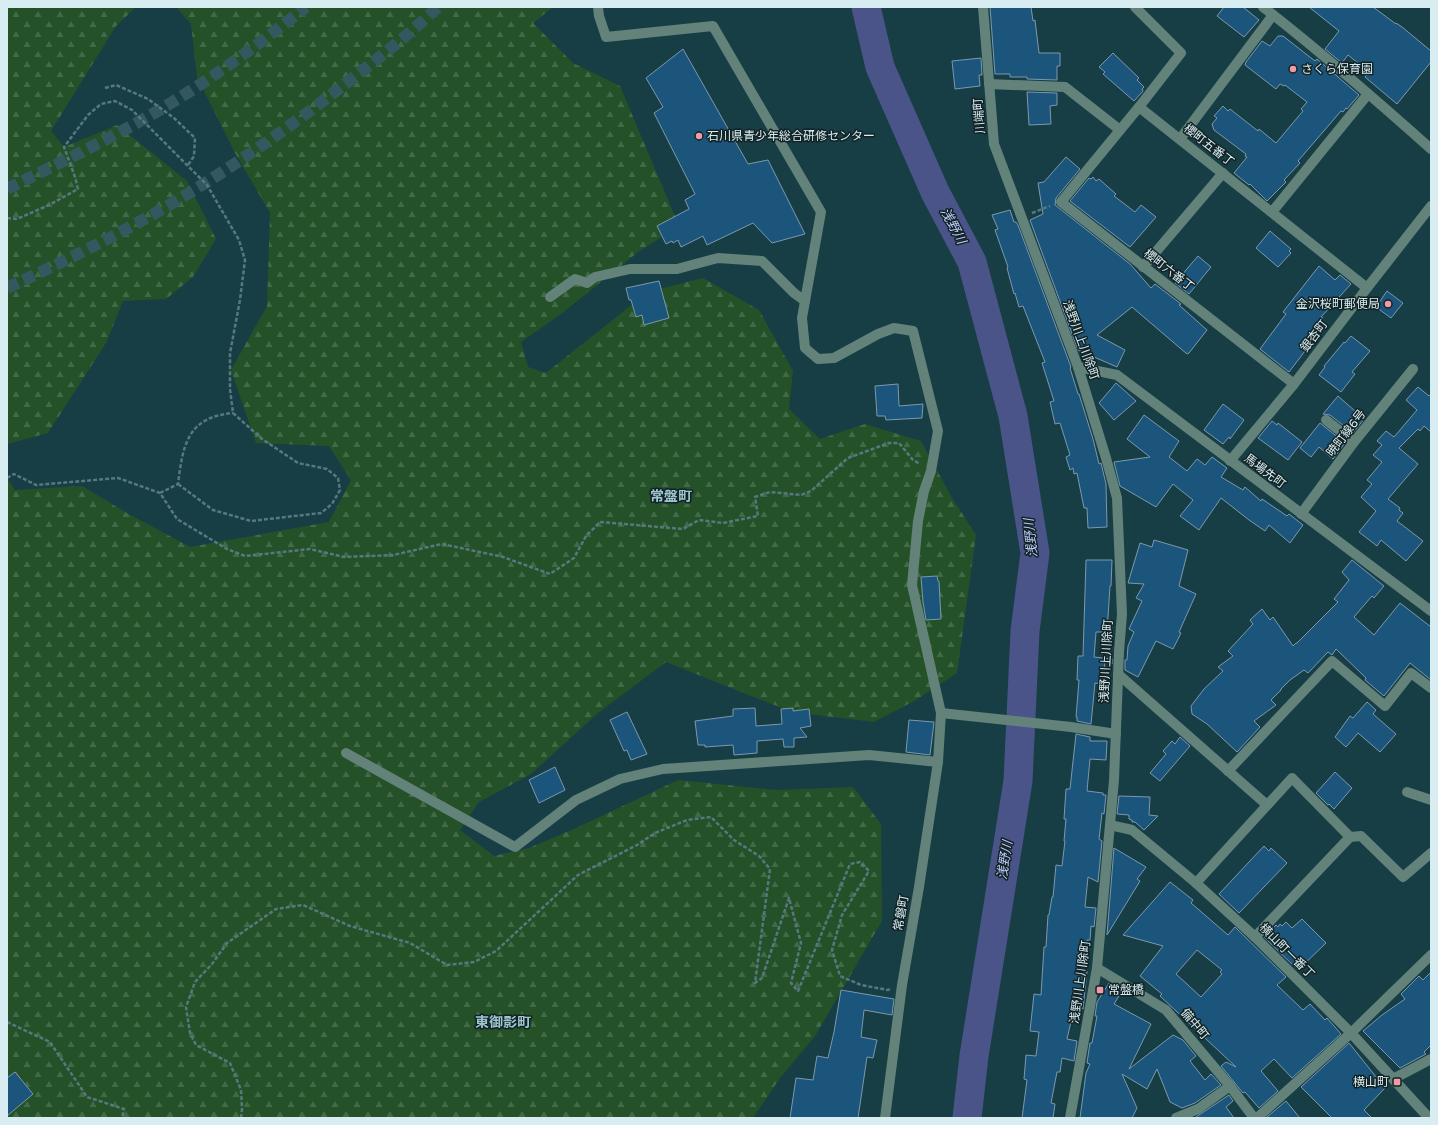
<svg xmlns="http://www.w3.org/2000/svg" width="1438" height="1125" font-family="'Varela Round','Noto Sans JP',sans-serif">
<defs>
<pattern id="forest-firs" width="22" height="20" patternUnits="userSpaceOnUse"><rect width="22" height="20" fill="#245128"/><path d="M5 1l3.5 6h-7zM16 11l3.5 6h-7z" fill="#436a48"/></pattern>
</defs>
<rect width="100%" height="100%" fill="#173e45"/>
<g fill="url(#forest-firs)">
<polygon points="7,7 136,7 116,26 51,131 64,147 117,125 187,181 216,239 193,277 166,299 123,301 106,343 48,433 7,444"/>
<polygon points="176,7 553,7 533,23 573,63 620,86 679,226 638,252 561,314 521,342 528,367 546,373 648,292 703,278 759,310 793,371 789,409 820,439 865,424 921,441 952,498 976,535 957,673 916,700 874,722 792,712 666,662 598,713 531,774 479,802 460,830 494,856 529,848 576,828 678,780 776,790 853,787 881,824 882,921 815,1036 780,1078 753,1118 7,1118 7,478 15,490 82,486 127,513 190,547 329,522 351,480 329,446 256,443 231,370 267,306 270,213 234,151 197,77 191,24"/>
</g>
<g fill="none" stroke-linecap="round" stroke-linejoin="round">
<polyline stroke="#4a5488" stroke-width="29" points="866,7 880,67 935,192 972,262 1013,416 1035,553 1025,631 1018,781 974,1056 967,1118"/>
</g>
<g fill="#1c557b" stroke="#7c98ae" fill-rule="evenodd">
<polygon points="990,7 1031,7 1033,21 1035,20 1039,53 1060,53 1060,66 1057,66 1057,80 1027,79 1027,77 1010,77 1010,74 995,74"/>
<polygon points="1224,7 1243,7 1259,20 1244,37 1217,16"/>
<polygon points="1309,7 1373,7 1396,24 1396,23 1402,27 1431,51 1431,62 1397,104 1365,77 1369,72 1348,55 1342,63 1325,49 1339,31"/>
<polygon points="1278,36 1283,36 1315,61 1317,59 1359,95 1347,109 1346,108 1343,112 1341,111 1298,161 1300,163 1284,180 1286,182 1267,201 1250,184 1249,185 1234,173 1247,157 1245,156 1246,154 1214,130 1212,124 1217,118 1214,116 1223,106 1228,111 1230,109 1258,131 1259,129 1276,143 1303,111 1301,109 1307,102 1285,85 1284,86 1280,84 1276,89 1245,65 1246,62 1262,41 1270,46"/>
<polygon points="683,49 748,164 768,160 805,234 772,243 753,223 707,245 703,236 681,247 678,240 673,243 672,241 666,244 657,226 689,209 685,200 695,194 654,113 663,107 646,78"/>
<polygon points="1113,53 1139,78 1137,80 1144,87 1142,89 1143,91 1134,101 1103,74 1105,72 1099,67"/>
<polygon points="981,58 982,75 979,75 980,86 955,89 952,61"/>
<polygon points="1027,92 1057,93 1057,105 1050,106 1051,124 1029,125"/>
<polygon points="1066,157 1080,169 1056,198 1055,205 1130,264 1151,288 1155,284 1181,304 1179,305 1207,330 1189,353 1187,354 1132,307 1097,335 1125,350 1117,367 1078,350 1030,220 1043,214 1038,183 1044,182"/>
<polygon points="1093,177 1096,181 1099,179 1116,194 1114,196 1135,212 1141,205 1156,217 1130,247 1070,201 1089,178 1091,179"/>
<polygon points="1010,210 1014,222 1016,222 1018,225 1071,367 1070,368 1078,394 1079,394 1093,439 1099,464 1101,463 1106,484 1107,527 1088,528 1087,508 1084,508 1077,473 1074,474 1073,468 1070,470 1066,457 1070,455 1060,423 1055,424 1050,402 1054,401 1042,363 1045,362 1023,306 1019,307 1015,293 1014,294 1007,268 1008,267 995,230 998,229 992,215"/>
<polygon points="1270,231 1291,249 1289,251 1291,253 1278,267 1256,248"/>
<polygon points="1198,256 1211,267 1189,294 1175,283"/>
<polygon points="1319,266 1335,280 1340,275 1351,284 1321,317 1323,318 1299,347 1305,351 1289,372 1260,349 1286,314 1283,312"/>
<polygon points="659,281 669,318 644,325 642,315 636,317 631,300 629,300 626,288"/>
<polygon points="1387,291 1403,303 1391,318 1376,307"/>
<polygon points="1351,336 1370,351 1352,372 1355,374 1341,392 1319,375 1325,367 1324,366 1344,342 1345,343"/>
<polygon points="1116,383 1136,401 1114,420 1099,403"/>
<polygon points="898,384 899,406 923,404 922,418 886,420 885,416 877,416 875,386"/>
<polygon points="1418,387 1429,396 1431,394 1431,432 1424,426 1420,431 1418,429 1399,448 1418,464 1388,499 1400,508 1399,510 1403,513 1397,521 1423,541 1406,561 1381,540 1377,546 1359,532 1376,511 1361,497 1372,484 1367,480 1382,462 1373,455 1382,445 1377,441 1386,431 1394,437 1417,410 1406,400"/>
<polygon points="1338,396 1364,419 1353,433 1330,415 1323,414"/>
<polygon points="1223,404 1244,420 1230,439 1229,437 1223,444 1204,430"/>
<polygon points="1144,415 1179,441 1169,457 1187,471 1197,459 1205,465 1212,457 1227,468 1221,477 1243,490 1245,487 1261,501 1262,499 1287,516 1289,514 1303,525 1290,543 1269,525 1265,531 1249,520 1221,498 1199,530 1180,516 1193,500 1173,484 1156,507 1120,486 1114,462 1150,457 1127,439"/>
<polygon points="1272,421 1277,425 1278,423 1302,442 1288,460 1258,438"/>
<polygon points="1320,423 1345,443 1333,459 1319,447 1311,457 1300,448"/>
<polygon points="1154,540 1188,550 1179,586 1196,594 1179,632 1181,633 1173,649 1156,641 1138,677 1125,670 1125,660 1127,660 1128,646 1134,632 1129,629 1142,601 1136,598 1144,584 1128,583 1140,543 1152,547"/>
<polygon points="1086,560 1112,560 1111,586 1110,586 1107,632 1096,632 1094,657 1112,659 1112,664 1105,660 1103,684 1095,683 1091,724 1077,721 1077,717 1076,717 1079,680 1077,680 1078,656 1083,656"/>
<polygon points="1352,560 1384,586 1374,598 1372,596 1354,617 1374,635 1400,603 1431,627 1431,680 1410,663 1384,696 1365,680 1366,678 1336,649 1332,655 1328,652 1308,673 1304,670 1290,680 1281,689 1281,690 1271,700 1276,705 1254,721 1260,727 1237,752 1207,724 1192,714 1191,706 1204,689 1223,671 1218,667 1233,656 1228,651 1253,624 1250,620 1262,609 1270,620 1273,617 1293,646 1296,643 1297,643 1338,602 1334,599 1349,580 1342,572"/>
<polygon points="937,576 938,581 939,581 941,619 926,620 923,602 921,577"/>
<polygon points="1367,702 1376,710 1373,714 1396,734 1380,752 1358,733 1346,747 1335,737 1350,716 1353,718"/>
<polygon points="755,708 756,726 782,724 781,709 793,708 793,711 809,709 811,726 800,728 807,737 794,738 794,747 784,747 783,739 757,741 757,753 734,755 733,745 705,747 705,745 698,745 695,721 733,716 733,709"/>
<polygon points="627,712 647,754 631,760 627,750 624,751 610,720"/>
<polygon points="909,720 934,722 930,755 906,752"/>
<polygon points="1076,734 1090,737 1090,741 1107,741 1106,760 1090,759 1087,791 1103,793 1103,795 1106,795 1104,814 1102,813 1099,839 1102,841 1098,882 1088,877 1085,907 1096,908 1094,927 1091,926 1090,940 1087,940 1084,971 1087,971 1083,1009 1075,1004 1067,1039 1077,1041 1074,1061 1062,1058 1060,1072 1057,1072 1051,1103 1055,1104 1053,1118 1022,1118 1027,1080 1024,1079 1026,1055 1036,1056 1039,1032 1030,1031 1034,994 1041,995 1044,947 1046,947 1048,915 1049,915 1052,897 1053,897 1056,865 1062,866 1065,841 1064,841 1066,819 1064,819 1066,789 1070,789"/>
<polygon points="1180,737 1190,746 1160,781 1150,773 1166,754 1163,751 1172,741 1175,744"/>
<polygon points="555,767 565,790 539,803 529,780"/>
<polygon points="1335,772 1352,788 1334,809 1329,804 1328,805 1316,793"/>
<polygon points="1119,796 1150,797 1149,815 1158,816 1144,830 1135,822 1132,822 1132,820 1129,819 1129,815 1117,814"/>
<polygon points="1264,846 1269,851 1271,848 1287,863 1239,913 1219,894"/>
<polygon points="1114,848 1146,867 1137,879 1140,881 1107,935"/>
<path d="M1170,882l23,18 -2,3 37,32 7,-8 51,50 -9,8 26,25 7,-6 15,16 2,-2 14,16 -49,44 -18,-19 -13,12 17,20 -19,17 -14,-16 -2,1 -22,-27 5,-4 10,5 -76,-71 2,-2 -22,-18 23,-30 -40,-11zM1197,950l25,20 -2,2 2,2 -21,23 -25,-23z"/>
<polygon points="1302,919 1326,943 1298,970 1264,937 1276,925 1278,927 1280,924 1282,926 1286,922 1292,928"/>
<polygon points="1431,972 1431,1045 1424,1052 1426,1054 1400,1068 1363,1031 1382,1015 1405,999 1401,994 1419,976 1423,980"/>
<polygon points="1109,983 1122,991 1114,1004 1151,1024 1129,1069 1173,1035 1183,1040 1196,1056 1190,1061 1205,1080 1211,1074 1221,1085 1195,1103 1182,1108 1170,1102 1157,1069 1147,1089 1122,1074 1137,1108 1132,1118 1080,1118 1086,1073 1090,1064 1087,1063 1090,1043 1092,1043 1097,1016 1095,1016 1097,1002"/>
<polygon points="841,990 894,999 892,1015 864,1010 861,1037 877,1040 873,1058 867,1057 858,1118 790,1118 796,1078 813,1080 817,1056 828,1058 834,1032"/>
<polygon points="1349,1043 1385,1088 1364,1110 1372,1118 1332,1118 1301,1087"/>
<polygon points="15,1072 33,1094 7,1116 7,1078"/>
<polygon points="1229,1095 1233,1101 1226,1107 1234,1118 1199,1118 1196,1117"/>
<polygon points="1286,1101 1300,1118 1268,1118 1267,1117"/>
</g>
<g fill="none" stroke-linecap="round" stroke-linejoin="round">
<g stroke="#34585f" stroke-width="12" stroke-dasharray="12 6" stroke-linecap="butt">
<path d="M7,189c50,-25 101,-49 149,-77 53,-31 102,-67 150,-105"/>
<path d="M7,288c62,-29 124,-59 182,-95 54,-33 106,-70 156,-109 32,-24 63,-49 93,-77"/>
</g>
<g stroke="#57787e" stroke-width="2.5" stroke-dasharray="4 2" stroke-linecap="butt">
<polyline points="105,88 116,85 148,99 174,118 195,138 194,156 188,165"/>
<polyline points="1032,213 1050,206"/>
<polyline points="7,218 17,219 49,205 78,189 75,177 64,147 88,115 101,104 115,101 132,110 207,185 239,240 245,260 240,300 230,353 230,389 233,413 262,439 298,463 327,469 338,478 340,490 332,504 321,513 251,521 213,510 178,484"/>
<polyline points="7,478 14,474 36,485 118,478 160,493 177,519 227,549 245,556 310,549 344,557 393,555 442,544 503,557 550,574 574,558 586,536 600,522 683,529 699,520 723,523 758,516 755,497 770,492 801,495 811,491 848,458 889,443 899,443 913,460 920,464"/>
<path d="M160,493l18,-9c5,-39 9,-67 55,-71"/>
<polyline points="7,1022 50,1042 87,1097 124,1109 122,1118"/>
<polyline points="241,1118 242,1109 241,1090 230,1063 196,1045 190,1033 186,1007 195,982 212,964 227,943 276,909 303,905 350,926 410,943 447,965 474,962 496,951 578,875 637,845 655,833 687,820 711,817 734,840 759,856 770,869 755,983 762,978 789,898 801,943 791,983 798,991 850,864 860,862 869,871 842,915 832,950 840,976 861,985 888,990 890,989"/>
</g>
<g stroke="#62827a" stroke-width="10">
<polyline points="598,7 599,16 606,37 713,26 821,212 805,301"/>
<polyline points="983,7 994,144 1078,367 1106,458 1117,498 1122,614 1119,652 1114,780 1097,968 1070,1118"/>
<polyline points="1135,7 1181,53 1139,107 1061,202 1294,384"/>
<path d="M1263,7c58,45 113,93 168,142"/>
<polyline points="989,84 1065,87 1120,130"/>
<polyline points="1139,107 1367,288"/>
<polyline points="1180,139 1273,15"/>
<polyline points="1272,212 1368,94"/>
<polyline points="1143,267 1223,173"/>
<polyline points="550,297 575,279 587,283 595,277 630,269 677,269 718,258 762,261 794,293 805,301 802,318 805,348 818,359 834,358 878,334 894,328 913,331 938,431 931,471 924,491 918,521 912,585 941,713 938,762 919,887 902,985 885,1118"/>
<polyline points="1078,367 1117,375 1431,611"/>
<polyline points="1326,420 1354,442"/>
<polyline points="1230,461 1294,384 1367,288 1431,206"/>
<polyline points="1301,514 1354,442 1413,369"/>
<polyline points="1118,674 1267,805"/>
<polyline points="941,713 1071,727 1116,734"/>
<polyline points="346,753 515,847 576,800 620,779 663,769 869,755 938,762"/>
<polyline points="1228,771 1332,661 1385,706 1411,673 1431,688"/>
<polyline points="1407,792 1431,800"/>
<polyline points="1110,825 1132,830 1196,883 1255,937 1351,1033 1429,1118"/>
<polyline points="1196,883 1292,778 1350,837"/>
<polyline points="1255,937 1350,837 1361,836 1403,877 1431,853"/>
<polyline points="1097,968 1166,1010 1230,1086 1254,1118"/>
<polyline points="1393,1079 1431,1059"/>
<polyline points="1176,1118 1198,1109 1230,1086"/>
<polyline points="1257,1118 1351,1033 1431,955"/>
</g>
</g>
<g fill="#f49aa5" stroke="#122225" stroke-width="1.5">
<circle cx="1293" cy="69" r="4"/>
<circle cx="699" cy="136" r="4"/>
<circle cx="1388" cy="304" r="4"/>
<rect x="1096" y="986" width="8" height="8" rx="2"/>
<rect x="1393" y="1078" width="8" height="8" rx="2"/>
</g>
<g text-anchor="middle" dominant-baseline="central" stroke-width="3" stroke-linejoin="round" paint-order="stroke">
<g font-size="12" fill="#d8edf1" stroke="#122225" text-anchor="start">
<text x="1301" y="69">さくら保育園</text>
<text x="707" y="136">石川県青少年総合研修センター</text>
<text x="1380" y="304" text-anchor="end">金沢桜町郵便局</text>
<text x="1108" y="990">常盤橋</text>
<text x="1389" y="1082" text-anchor="end">横山町</text>
</g>
<g font-size="12" fill="#d8edf1" stroke="#122225">
<text transform="translate(979 116) rotate(-95)">川端町</text>
<text transform="translate(1209 145) rotate(38)">櫻町五番丁</text>
<text transform="translate(1169 270) rotate(38)">櫻町六番丁</text>
<text transform="translate(1314 336) rotate(-53)">銀杏町</text>
<text transform="translate(1081 340) rotate(70)">浅野川上川除町</text>
<text transform="translate(1346 433) rotate(-52)">暁町線6号</text>
<text transform="translate(1265 471) rotate(37)">馬場先町</text>
<text transform="translate(1106 661) rotate(-87)">浅野川上川除町</text>
<text transform="translate(901 913) rotate(-80)">常磐町</text>
<text transform="translate(1287 951) rotate(45)">横山町一番丁</text>
<text transform="translate(1080 982) rotate(-82)">浅野川上川除町</text>
<text transform="translate(1195 1024) rotate(50)">備中町</text>
</g>
<g font-size="13" font-style="italic" fill="#c1ccfd" stroke="#122225">
<text transform="translate(953 226) rotate(62)">浅野川</text>
<text transform="translate(1031 538) rotate(-96)">浅野川</text>
<text transform="translate(1005 860) rotate(-81)">浅野川</text>
</g>
<g font-size="14" font-weight="bold" fill="#9dc7cf" stroke="#122225">
<text x="671" y="496">常盤町</text>
<text x="503" y="1022">東御影町</text>
</g>
</g>
<rect width="1438" height="1125" fill="none" stroke="#d8edf1" stroke-width="16"/>
</svg>
